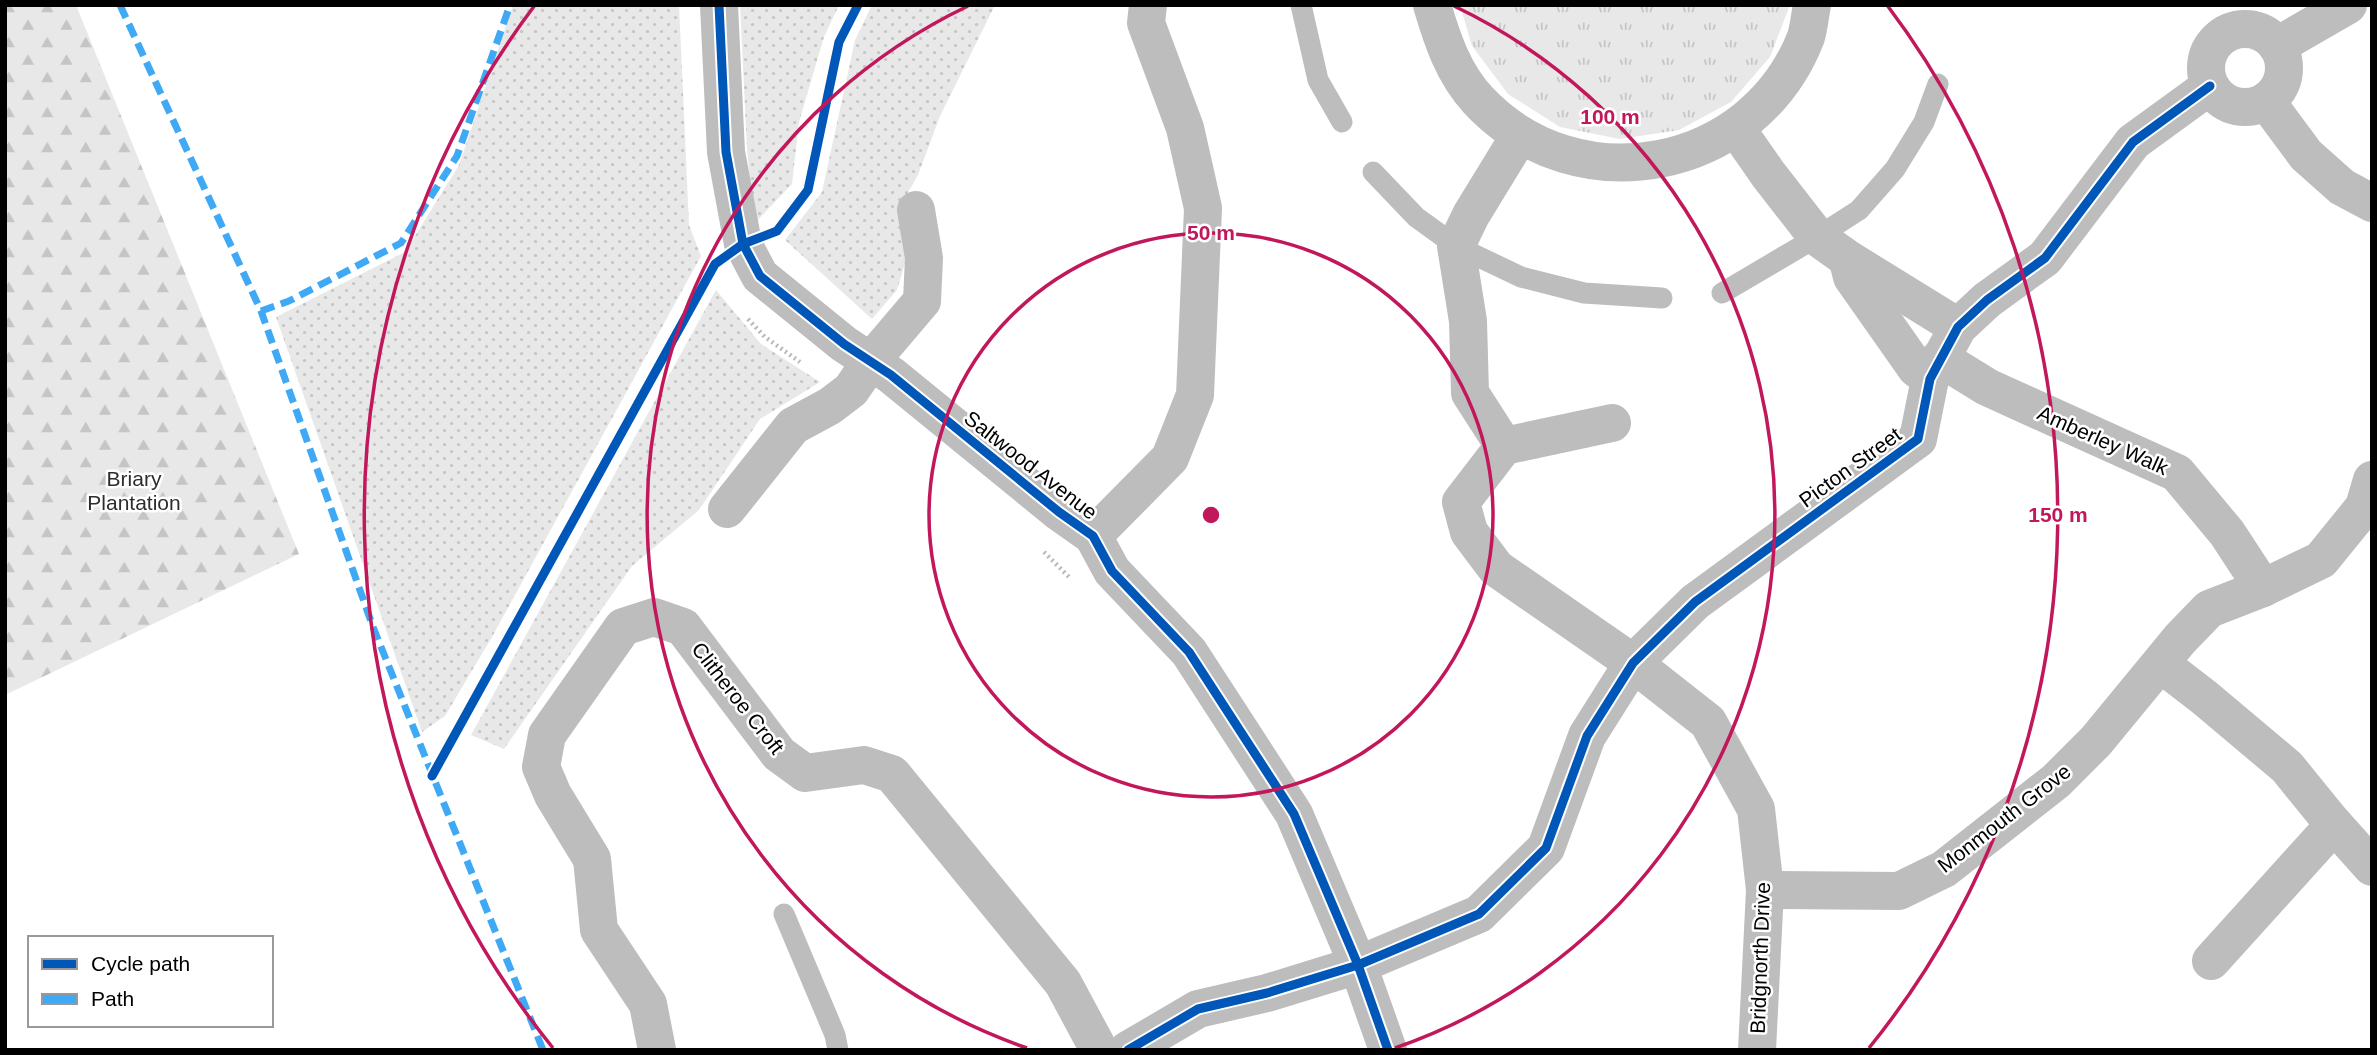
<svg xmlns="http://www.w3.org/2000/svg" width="2377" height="1055" font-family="Helvetica,sans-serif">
<defs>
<pattern id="grass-dots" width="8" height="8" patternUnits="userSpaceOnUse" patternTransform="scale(1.75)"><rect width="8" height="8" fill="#e8e8e8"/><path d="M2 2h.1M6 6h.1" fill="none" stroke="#c5c5c5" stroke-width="1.8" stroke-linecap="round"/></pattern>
<pattern id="forest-firs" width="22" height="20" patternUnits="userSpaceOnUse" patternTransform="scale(1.75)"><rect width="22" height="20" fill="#e8e8e8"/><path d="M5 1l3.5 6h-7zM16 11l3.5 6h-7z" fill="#c5c5c5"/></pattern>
<pattern id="park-tufts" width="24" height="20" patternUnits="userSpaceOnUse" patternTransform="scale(1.75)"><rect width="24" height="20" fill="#e8e8e8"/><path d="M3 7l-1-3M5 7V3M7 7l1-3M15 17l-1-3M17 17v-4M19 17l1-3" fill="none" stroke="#c5c5c5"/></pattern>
</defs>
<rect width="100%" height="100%" fill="#fff"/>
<g fill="url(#grass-dots)">
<polygon points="513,5 679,5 689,225 701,256 492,637 445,716 422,732 276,317 405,252 459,165"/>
<polygon points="740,5 839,5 824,37 799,122 792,184 754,224 747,148"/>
<polygon points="872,5 995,5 940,116 918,175 902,203 910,247 897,290 872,319 785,240 822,192 855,40"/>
<polygon points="716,290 761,344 820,382 760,419 699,510 632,566 504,749 471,735"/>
</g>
<polygon fill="url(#forest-firs)" points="5,5 76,5 299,554 5,695"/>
<polygon fill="url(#park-tufts)" points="1460,5 1790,5 1770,57 1731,102 1679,130 1620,139 1560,127 1508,94 1472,46"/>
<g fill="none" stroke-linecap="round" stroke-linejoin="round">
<g stroke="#b8b8b8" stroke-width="4.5" stroke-dasharray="2 3.5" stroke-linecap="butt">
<polyline points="748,319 765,337 800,362"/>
<polyline points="1044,552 1070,578"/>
</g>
<g stroke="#bdbdbd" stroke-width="21">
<polyline points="1301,5 1318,80 1342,122"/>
<polyline points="1373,172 1416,217 1456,246 1521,277 1584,293 1662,298"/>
<polyline points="1722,293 1817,237 1859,210 1895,169 1924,122 1938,84"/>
<polyline points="784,914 835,1035 838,1050"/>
</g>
<g stroke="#bdbdbd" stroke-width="38">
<polyline points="719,5 726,152 743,244 760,276 844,344 891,375 1059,512 1093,536 1112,571 1189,652 1294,814 1358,965 1388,1050"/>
<path d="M1432,5c10,34 21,68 46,95 99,106 276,72 328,-63 3,-10 4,-22 6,-32"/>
<circle cx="2245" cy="68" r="39"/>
<polyline points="2277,46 2348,5"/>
<polyline points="2266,101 2306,155 2342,187 2372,203"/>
<polyline points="1736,128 1768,174 1817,237 1848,259 1958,327"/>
<polyline points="1848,261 1852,277 1916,368 1930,379"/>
<polyline points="1940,358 1987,387 2177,473 2227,533 2263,588"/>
<polyline points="1612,423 1504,446 1461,502 1469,532 1496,568 1633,663 1708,722 1756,809 1765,890 1757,1050"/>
<polyline points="1504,446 1470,393 1468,321 1456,246 1471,215 1520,135"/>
<polyline points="727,509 793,426 830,406 851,390 871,361 922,301 924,258 916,210"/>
<polyline points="1093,536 1170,458 1195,395 1203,208 1185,128 1146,23 1148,5"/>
<polyline points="2161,664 2205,698 2287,767 2330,820 2372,867"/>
<polyline points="1765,890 1899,891 1944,869 2056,781 2096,741 2180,639 2209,609 2263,588 2321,560 2364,507 2372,480"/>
<polyline points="2211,961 2334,825"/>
<polyline points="657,1050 648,1004 599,930 592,859 553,795 541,767 547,735 623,627 654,617 683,627 779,754 805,773 864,765 892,774 1063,983 1099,1050"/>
<polyline points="1128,1050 1198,1009 1267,993 1358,965 1479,914 1546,848 1587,736 1633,663 1695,602 1918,439 1930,379 1958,327 1987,300 2045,258 2133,142 2210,86"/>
</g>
<g stroke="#3fa9f5" stroke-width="7" stroke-dasharray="14 7" stroke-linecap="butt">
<polyline points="120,5 261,311 373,627 543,1050"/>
<polyline points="261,311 289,301 401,243 457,156 510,5"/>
</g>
<defs>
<g id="cycleway">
<polyline points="719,5 726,152 743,244 760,276 844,344 891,375 1059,512 1093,536 1112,571 1189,652 1294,814 1358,965 1388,1050"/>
<polyline points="432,776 715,264 743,244 777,231 808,190 839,42 858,5"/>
<polyline points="1128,1050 1198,1009 1267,993 1358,965 1479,914 1546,848 1587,736 1633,663 1695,602 1918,439 1930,379 1958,327 1987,300 2045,258 2133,142 2210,86"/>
</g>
</defs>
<use href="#cycleway" stroke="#fff" stroke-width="13"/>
<use href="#cycleway" stroke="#0057b8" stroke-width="9"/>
</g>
<g fill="none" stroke="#c2185b" stroke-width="3.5">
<circle cx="1211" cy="515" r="282"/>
<path d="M1027 1048A564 564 0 0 1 968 6M1454 6A564 564 0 0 1 1395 1048"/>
<path d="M553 1048A847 847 0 0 1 535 5M1887 5A847 847 0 0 1 1869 1048"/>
</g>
<g text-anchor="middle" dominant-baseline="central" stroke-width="5" stroke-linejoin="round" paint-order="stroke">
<g font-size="21" fill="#000" stroke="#fff">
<text transform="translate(2103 440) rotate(24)">Amberley Walk</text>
<text transform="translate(1031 465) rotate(38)">Saltwood Avenue</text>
<text transform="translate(1850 467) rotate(-36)">Picton Street</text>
<text transform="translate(738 698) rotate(52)">Clitheroe Croft</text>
<text transform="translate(2004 818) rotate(-38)">Monmouth Grove</text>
<text transform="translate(1760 958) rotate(-88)">Bridgnorth Drive</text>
</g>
<g font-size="21" fill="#2d2d2d" stroke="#fff">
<text x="134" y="478">Briary<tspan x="134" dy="24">Plantation</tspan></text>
</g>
</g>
<circle cx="1211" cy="515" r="10" fill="#c2185b" stroke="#fff" stroke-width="3.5"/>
<g font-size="21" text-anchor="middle" font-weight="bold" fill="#c2185b" stroke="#fff" stroke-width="5" stroke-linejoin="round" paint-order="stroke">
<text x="1610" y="124">100 m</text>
<text x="1211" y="240">50 m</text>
<text x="2058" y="522">150 m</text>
</g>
<rect width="2377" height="1055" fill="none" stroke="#000000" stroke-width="14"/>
<rect x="28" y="936" width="245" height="91" fill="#ffffff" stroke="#999999" stroke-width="2"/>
<rect x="42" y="959" width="35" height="10" fill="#0057b8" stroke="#999999" stroke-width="2"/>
<text x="91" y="971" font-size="21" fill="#000000">Cycle path</text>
<rect x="42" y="994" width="35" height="10" fill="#3fa9f5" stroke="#999999" stroke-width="2"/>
<text x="91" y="1006" font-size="21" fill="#000000">Path</text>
</svg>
